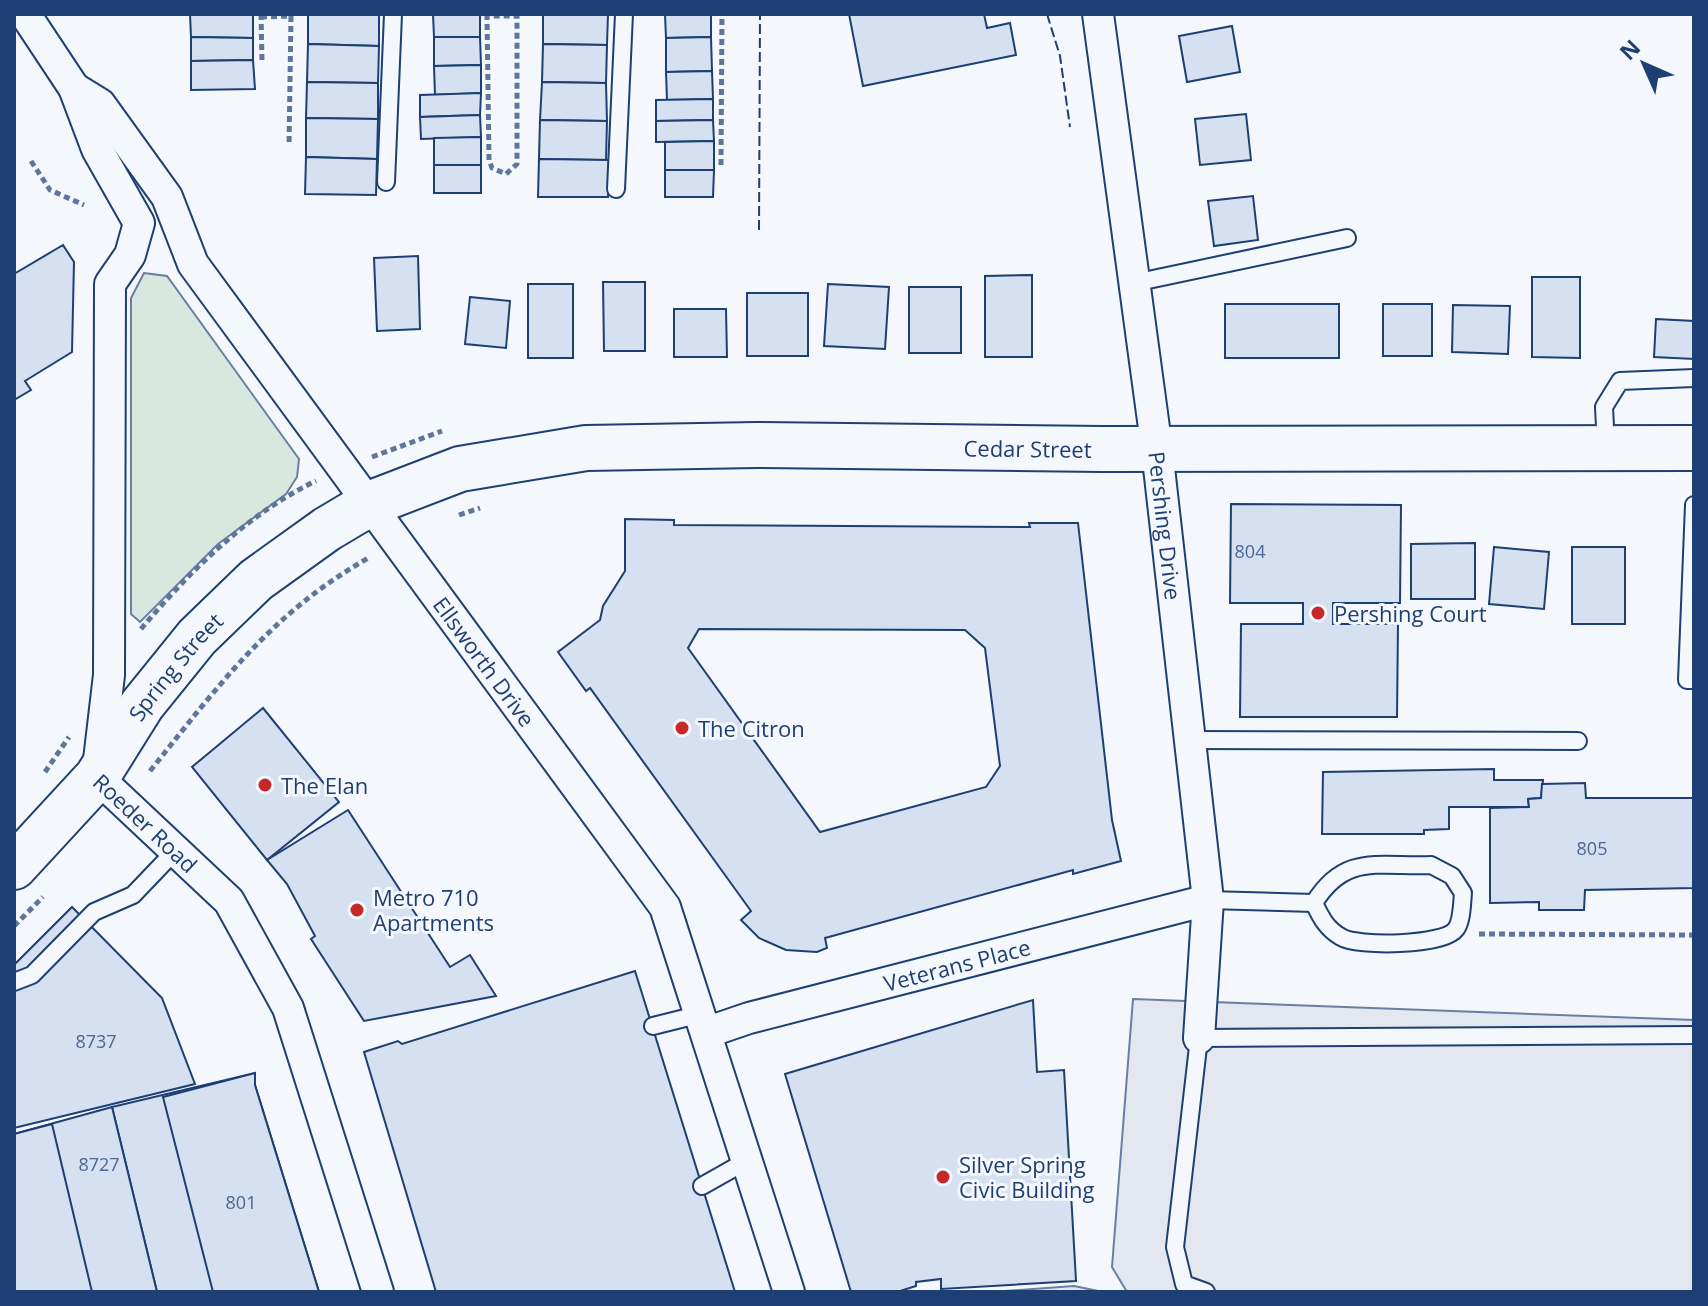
<svg xmlns="http://www.w3.org/2000/svg" width="1708" height="1306" font-family="'Open Sans',sans-serif">
<rect width="100%" height="100%" fill="#f4f7fb"/>
<polygon fill="#d7e8df" stroke="#687fa3" stroke-width="2" points="144,273 167,276 299,459 297,477 286,494 218,544 140,622 131,614 131,298"/>
<g fill="#e3e8f0" stroke="#687fa3" stroke-width="2">
<polygon points="1133,999 1694,1020 1694,1292 1127,1292 1112,1267"/>
<polygon points="1074,1286 1103,1292 991,1292"/>
</g>
<g fill="#d5e0f0" stroke="#1d3f73" stroke-width="2" fill-rule="evenodd">
<polygon points="190,14 253,14 253,38 191,37"/>
<polygon points="308,14 379,14 379,46 308,44"/>
<polygon points="433,14 480,14 480,37 434,37"/>
<polygon points="543,14 608,14 607,45 543,44"/>
<polygon points="665,14 711,14 711,37 666,38"/>
<polygon points="849,14 984,14 987,28 1010,23 1016,55 863,86"/>
<polygon points="1232,26 1240,72 1187,82 1179,36"/>
<polygon points="191,37 253,38 253,60 191,61"/>
<polygon points="434,37 480,37 481,65 434,66"/>
<polygon points="711,37 712,71 666,72 666,38"/>
<polygon points="308,44 379,46 378,83 307,82"/>
<polygon points="543,44 607,45 606,83 542,82"/>
<polygon points="253,60 255,89 191,90 191,61"/>
<polygon points="481,65 481,93 435,95 434,66"/>
<polygon points="712,71 713,99 667,100 666,72"/>
<polygon points="307,82 378,83 378,119 306,118"/>
<polygon points="542,82 606,83 607,121 540,120"/>
<polygon points="481,93 480,115 420,117 420,95"/>
<polygon points="713,99 713,120 656,121 656,100"/>
<polygon points="1246,114 1251,160 1200,165 1195,119"/>
<polygon points="480,115 481,137 421,139 420,117"/>
<polygon points="306,118 378,119 377,159 306,157"/>
<polygon points="540,120 607,121 606,160 539,159"/>
<polygon points="713,120 714,141 656,142 656,121"/>
<polygon points="481,137 481,165 434,165 434,138"/>
<polygon points="714,141 714,170 665,170 665,142"/>
<polygon points="306,157 377,159 376,195 305,194"/>
<polygon points="539,159 609,160 608,197 538,197"/>
<rect x="434" y="165" width="47" height="28"/>
<polygon points="665,170 714,170 713,197 665,197"/>
<polygon points="1253,196 1258,240 1214,246 1208,201"/>
<polygon points="63,245 74,262 72,352 25,381 31,390 14,400 14,274"/>
<polygon points="418,256 420,329 377,331 374,258"/>
<polygon points="1032,275 1032,357 985,357 985,276"/>
<polygon points="1532,277 1580,277 1580,358 1532,357"/>
<polygon points="603,282 645,282 645,351 604,351"/>
<rect x="528" y="284" width="45" height="74"/>
<polygon points="828,284 889,287 885,349 824,346"/>
<rect x="909" y="287" width="52" height="66"/>
<rect x="747" y="293" width="61" height="63"/>
<polygon points="470,297 510,301 506,348 465,344"/>
<rect x="1225" y="304" width="114" height="54"/>
<rect x="1383" y="304" width="49" height="52"/>
<polygon points="1453,305 1510,306 1508,354 1452,352"/>
<polygon points="674,309 726,309 727,357 674,357"/>
<polygon points="1656,319 1694,321 1694,359 1654,357"/>
<polygon points="1231,504 1401,505 1400,603 1333,603 1333,624 1398,624 1397,717 1240,717 1241,624 1303,624 1303,603 1230,603"/>
<path d="M625,519l49,1v5l356,2 -1,-4h49l34,297 9,41 -48,13v-4l-248,68 2,10 -10,4 -31,-2 -27,-12 -18,-18 10,-9 -161,-223 -4,3 -28,-39 42,-32 3,-14 22,-35zM699,629l266,1 20,18 15,118 -14,21 -166,45 -132,-184z"/>
<polygon points="1475,543 1475,599 1411,599 1411,544"/>
<polygon points="1494,547 1549,552 1544,609 1489,604"/>
<rect x="1572" y="547" width="53" height="77"/>
<polygon points="263,708 339,802 267,860 192,767"/>
<polygon points="1494,769 1494,780 1543,780 1541,798 1528,799 1529,807 1449,807 1449,829 1424,830 1424,834 1322,834 1323,772"/>
<polygon points="1585,783 1586,798 1694,798 1694,888 1585,890 1584,910 1539,910 1539,902 1490,903 1490,808 1529,807 1528,799 1541,798 1542,784"/>
<polygon points="348,810 450,967 470,955 496,996 364,1021 311,939 315,936 287,884 267,860"/>
<polygon points="72,907 162,998 195,1084 14,1128 14,965"/>
<polygon points="635,971 735,1292 436,1292 364,1052 398,1041 402,1044"/>
<polygon points="1033,1000 1037,1072 1064,1070 1076,1281 941,1289 941,1279 916,1282 916,1286 897,1292 851,1292 785,1074"/>
<polygon points="255,1073 255,1085 319,1292 157,1292 112,1107"/>
<polygon points="255,1073 255,1085 319,1292 213,1292 163,1097"/>
<polygon points="112,1107 157,1292 14,1292 14,1134"/>
<polygon points="52,1124 92,1292 14,1292 14,1134"/>
</g>
<g fill="none" stroke-linecap="round" stroke-linejoin="round">
<defs>
<g id="lane">
<polyline points="386,182 393,14"/>
<polyline points="616,189 624,14"/>
<polyline points="1134,283 1347,238"/>
<polyline points="1606,447 1604,407 1620,381 1694,378"/>
<polyline points="1694,505 1687,680 1694,680"/>
<polyline points="1189,740 1578,741"/>
<path d="M1431,865l21,11 11,17c-1,10 -1,28 -7,36 -12,17 -99,18 -115,8 -14,-8 -20,-19 -27,-34 31,-50 64,-36 117,-38z"/>
<polyline points="1208,900 1314,903"/>
<polyline points="14,982 32,975 94,912 133,895 176,850"/>
<polyline points="653,1026 701,1014"/>
<polyline points="702,1186 748,1160"/>
<polyline points="1206,1292 1184,1284 1175,1247 1199,1038 1694,1035"/>
</g>
<g id="street">
<path id="s1" d="M25,14l49,74 23,61 42,74 -9,32 -20,29 -1,391 -12,102 132,124 59,107 90,284"/>
<path id="s2" d="M1098,14l59,436 51,450 -9,138"/>
<path id="s3" d="M74,88l26,16 67,93 26,67 472,643 124,385"/>
<path id="s4" d="M708,1032l41,-14 459,-118"/>
</g>
<g id="secondary">
<path id="s5" d="M14,867l83,-90 45,-72 55,-68 59,-57 71,-51 42,-25 91,-35 126,-21 170,-3 346,4 592,-1"/>
</g>
</defs>
<use href="#lane" stroke="#1d3f73" stroke-width="20"/>
<use href="#street" stroke="#1d3f73" stroke-width="34"/>
<use href="#secondary" stroke="#1d3f73" stroke-width="48"/>
<g stroke="#5e769c" stroke-width="5" stroke-dasharray="6 4" stroke-linecap="butt">
<polyline points="261,14 262,61"/>
<polyline points="487,14 487,16 489,160 492,168 506,174 517,164 517,16 487,16"/>
<polyline points="261,17 291,16 289,146"/>
<polyline points="31,161 50,190 84,205"/>
<polyline points="721,165 722,14"/>
<polyline points="372,457 442,431"/>
<polyline points="459,515 480,508"/>
<path d="M141,629c48,-57 107,-116 175,-148"/>
<path d="M150,771c70,-87 121,-158 220,-214"/>
<polyline points="45,772 69,737"/>
<polyline points="14,926 43,897"/>
<polyline points="1479,934 1694,935"/>
</g>
<use href="#lane" stroke="#f4f7fb" stroke-width="16"/>
<use href="#street" stroke="#f4f7fb" stroke-width="30"/>
<use href="#secondary" stroke="#f4f7fb" stroke-width="44"/>
<g stroke="#1d3f73" stroke-width="2" stroke-dasharray="10 4" stroke-linecap="butt">
<polyline points="1047,14 1060,56 1070,127"/>
<polyline points="759,230 760,14"/>
</g>
</g>
<g fill="#c62828" stroke="#f4f7fb" stroke-width="3">
<circle cx="1318" cy="613" r="8"/>
<circle cx="682" cy="728" r="8"/>
<circle cx="265" cy="785" r="8"/>
<circle cx="357" cy="910" r="8"/>
<circle cx="943" cy="1177" r="8"/>
</g>
<g text-anchor="middle" dominant-baseline="central" stroke-width="6" stroke-linejoin="round" paint-order="stroke">
<g font-size="18" fill="#4b6792">
<text x="1250" y="551">804</text>
<text x="1592" y="848">805</text>
<text x="96" y="1041">8737</text>
<text x="99" y="1164">8727</text>
<text x="241" y="1202">801</text>
</g>
<g font-size="22" fill="#1d3f73" stroke="#f4f7fb">
<text stroke="none"><textPath href="#s5" startOffset="1180">Cedar Street</textPath></text>
<text stroke="none"><textPath href="#s2" startOffset="516">Pershing Drive</textPath></text>
<text stroke="none"><textPath href="#s3" startOffset="710">Ellsworth Drive</textPath></text>
<text stroke="none"><textPath href="#s5" startOffset="258">Spring Street</textPath></text>
<text stroke="none"><textPath href="#s1" startOffset="868">Roeder Road</textPath></text>
<text stroke="none"><textPath href="#s4" startOffset="258">Veterans Place</textPath></text>
</g>
<g font-size="22" fill="#1d3f73" stroke="#f4f7fb" text-anchor="start">
<text x="1334" y="613">Pershing Court</text>
<text x="698" y="728">The Citron</text>
<text x="281" y="785">The Elan</text>
<text x="373" y="897">Metro 710<tspan x="373" dy="25">Apartments</tspan></text>
<text x="959" y="1164">Silver Spring<tspan x="959" dy="25">Civic Building</tspan></text>
</g>
</g>
<rect width="1708" height="1306" fill="none" stroke="#1d3f73" stroke-width="32"/>
<g transform="translate(1644 64) rotate(315)" stroke="#f4f7fb" stroke-width="6" paint-order="stroke">
<path d="M0-6L14 30L0 20L-14 30Z" fill="#1d3f73"/>
<text y="-12" font-size="22" font-weight="bold" text-anchor="middle" fill="#1d3f73">N</text>
</g>
</svg>
